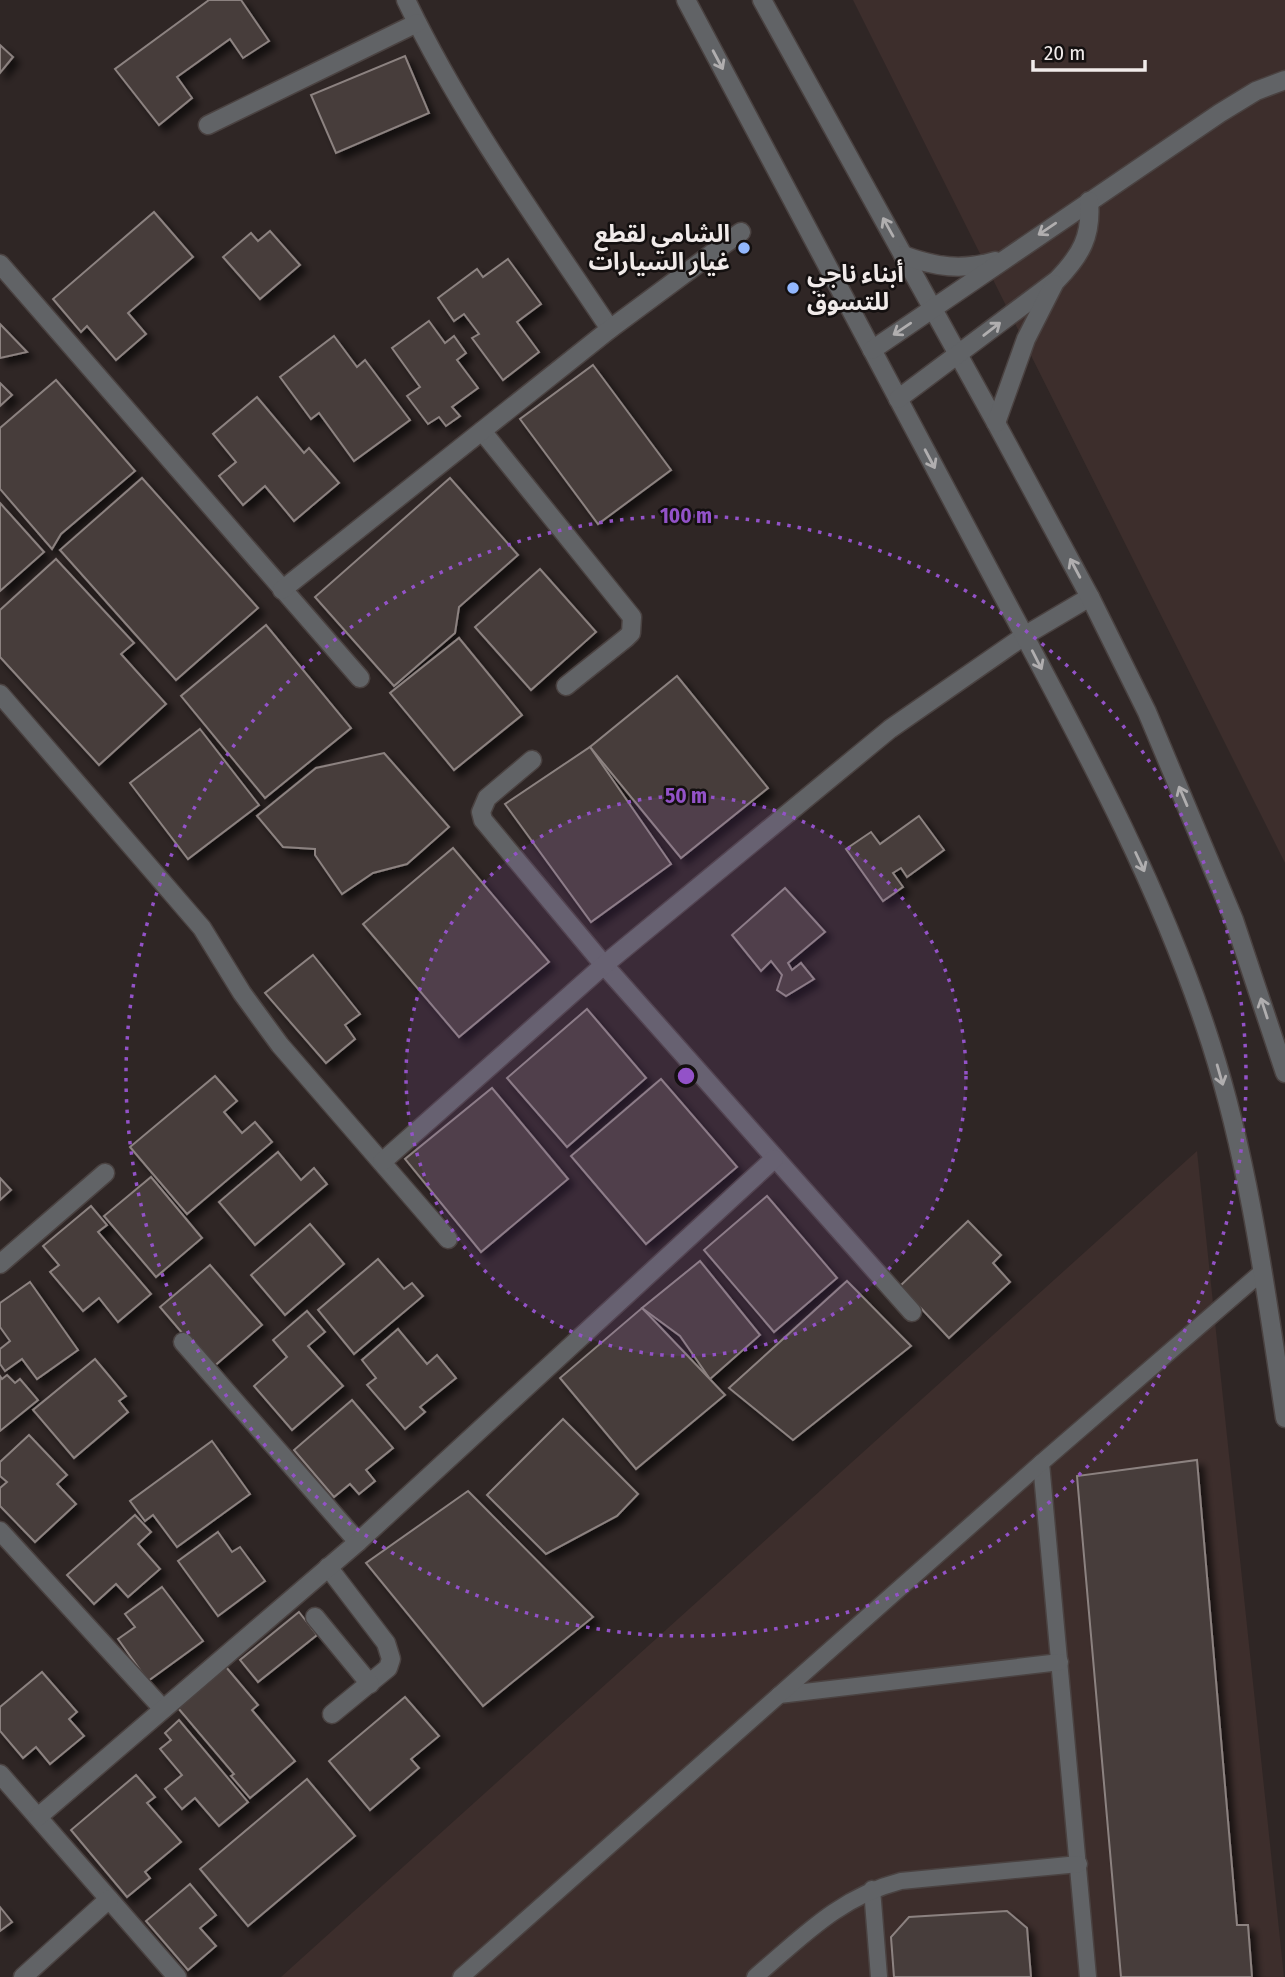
<svg xmlns="http://www.w3.org/2000/svg" width="1285" height="1977" font-family="'Fira Sans Condensed','Noto Sans Arabic',sans-serif">
<defs>
<filter id="shadow"><feDropShadow dx="6" dy="6" stdDeviation="3.5" flood-color="#0009"/></filter>
</defs>
<rect width="100%" height="100%" fill="#2f2625"/>
<g fill="#3d2e2c">
<polygon points="853,0 1285,0 1285,863"/>
<polygon points="1197,1151 1284,1977 281,1977"/>
</g>
<g fill="#463d3b" stroke="#8c8280" stroke-width="2" filter="url(#shadow)">
<polygon points="209,0 241,0 269,41 243,58 230,39 177,77 192,98 159,125 115,69"/>
<polygon points="0,45 13,57 0,73"/>
<polygon points="405,56 429,113 336,153 311,95"/>
<polygon points="154,212 193,257 128,313 146,334 116,360 87,326 81,332 53,299"/>
<polygon points="270,231 300,265 260,299 223,257 251,233 258,241"/>
<polygon points="508,259 541,304 517,322 539,352 503,380 472,338 479,334 464,314 454,321 438,298 477,269 483,277"/>
<polygon points="429,321 445,343 454,336 466,353 457,360 478,388 452,407 460,416 446,426 439,417 428,424 407,396 420,387 392,348"/>
<polygon points="0,324 27,352 0,358"/>
<polygon points="334,336 357,367 365,360 410,420 354,461 319,413 311,419 280,377"/>
<polygon points="593,365 671,470 598,524 520,419"/>
<polygon points="56,380 135,471 61,534 52,549 0,489 0,428"/>
<polygon points="0,383 12,395 0,406"/>
<polygon points="257,397 304,453 309,448 339,483 294,521 265,486 243,505 219,476 236,462 213,434"/>
<polygon points="142,478 258,608 176,680 60,550"/>
<polygon points="450,478 518,555 459,607 455,633 394,686 315,597"/>
<polygon points="0,503 44,552 0,591"/>
<polygon points="56,559 134,643 121,654 166,704 99,765 0,657 0,610"/>
<polygon points="540,569 596,632 531,690 475,627"/>
<polygon points="266,625 351,728 265,798 181,696"/>
<polygon points="459,638 522,715 454,770 390,693"/>
<polygon points="677,676 768,788 681,858 590,747"/>
<polygon points="200,729 259,805 188,859 130,783"/>
<polygon points="590,747 671,864 591,922 505,804"/>
<polygon points="384,753 449,827 407,864 373,873 342,894 315,855 315,849 283,847 257,816 316,768"/>
<polygon points="919,816 944,850 907,877 901,868 893,873 903,887 883,901 846,849 871,832 880,844"/>
<polygon points="453,848 549,962 459,1037 363,924"/>
<polygon points="785,888 825,932 788,963 792,970 801,963 814,979 786,996 777,990 782,975 771,961 761,971 732,935"/>
<polygon points="313,955 360,1014 345,1025 355,1039 326,1063 265,993"/>
<polygon points="587,1009 646,1078 567,1147 507,1078"/>
<polygon points="215,1076 237,1101 224,1112 242,1133 255,1122 272,1142 187,1214 130,1147"/>
<polygon points="661,1079 737,1167 646,1244 571,1156"/>
<polygon points="492,1088 568,1179 481,1252 405,1159"/>
<polygon points="278,1152 301,1180 314,1168 327,1184 255,1245 219,1202"/>
<polygon points="151,1177 202,1238 156,1277 104,1216"/>
<polygon points="0,1178 11,1190 0,1200"/>
<polygon points="767,1196 837,1278 774,1332 704,1250"/>
<polygon points="91,1206 107,1225 98,1232 151,1294 118,1322 99,1298 83,1311 50,1272 59,1265 43,1246"/>
<polygon points="968,1221 1001,1255 993,1263 1010,1282 949,1338 900,1286"/>
<polygon points="310,1224 344,1264 285,1315 251,1275"/>
<polygon points="378,1259 404,1289 412,1283 423,1296 354,1354 318,1310"/>
<polygon points="700,1261 760,1335 710,1379 680,1336 642,1308"/>
<polygon points="210,1265 262,1325 212,1368 160,1307"/>
<polygon points="847,1281 911,1346 793,1440 729,1388"/>
<polygon points="30,1282 78,1350 37,1379 22,1359 5,1371 0,1364 0,1349 10,1341 0,1327 0,1303"/>
<polygon points="642,1308 725,1395 636,1469 560,1378"/>
<polygon points="307,1311 325,1332 308,1346 343,1386 292,1430 254,1386 287,1357 273,1340"/>
<polygon points="398,1329 427,1364 437,1355 456,1378 420,1407 425,1412 405,1429 367,1385 376,1378 362,1360"/>
<polygon points="95,1359 126,1396 119,1401 128,1412 74,1458 33,1410"/>
<polygon points="7,1375 15,1383 20,1379 38,1400 0,1431 0,1376 2,1379"/>
<polygon points="352,1400 393,1448 366,1470 375,1481 359,1494 350,1484 334,1497 294,1450"/>
<polygon points="563,1419 638,1494 617,1516 546,1554 487,1495"/>
<polygon points="29,1435 67,1475 57,1484 76,1504 35,1542 0,1506 0,1488 7,1482 0,1476 0,1462"/>
<polygon points="212,1441 250,1494 177,1547 153,1515 145,1521 130,1501"/>
<polygon points="1197,1460 1237,1925 1248,1925 1252,1977 1121,1977 1077,1476"/>
<polygon points="468,1491 593,1617 483,1706 366,1563"/>
<polygon points="135,1515 151,1532 138,1544 160,1569 128,1597 116,1584 94,1604 67,1575"/>
<polygon points="218,1532 232,1552 240,1547 265,1581 218,1616 178,1561"/>
<polygon points="162,1587 203,1641 148,1681 118,1639 135,1627 125,1614"/>
<polygon points="299,1612 317,1635 258,1682 240,1660"/>
<polygon points="226,1667 258,1705 252,1710 295,1761 250,1798 231,1776 234,1774 178,1708"/>
<polygon points="42,1672 77,1712 69,1719 84,1736 50,1764 36,1747 23,1758 0,1731 0,1707"/>
<polygon points="405,1697 439,1736 411,1759 419,1768 370,1810 329,1761"/>
<polygon points="179,1720 248,1802 219,1826 195,1798 182,1809 165,1789 182,1775 160,1749 171,1740 165,1733"/>
<polygon points="136,1775 155,1797 147,1803 181,1842 145,1872 150,1878 127,1897 71,1830"/>
<polygon points="307,1779 355,1836 248,1926 200,1869"/>
<polygon points="190,1884 216,1915 200,1928 216,1946 188,1970 146,1921"/>
<polygon points="0,1907 12,1922 0,1931"/>
<polygon points="1007,1911 1027,1928 1031,1977 894,1977 891,1937 909,1917"/>
</g>
<g fill="none" stroke-linecap="round" stroke-linejoin="round">
<defs>
<g id="service">
<polyline points="1041,1463 1088,1977"/>
<polyline points="779,1695 1060,1662"/>
<polyline points="872,1889 879,1977"/>
<polyline points="461,1977 1041,1463 1263,1271"/>
<path d="M755,1977c47,-40 84,-80 146,-96l178,-17"/>
</g>
<g id="minor">
<path d="M406,0c56,117 132,221 204,329"/>
<polyline points="208,125 417,23"/>
<polyline points="0,264 360,678"/>
<polyline points="482,431 632,617 631,633 626,638 566,686"/>
<polyline points="282,590 610,329 741,232"/>
<polyline points="0,694 202,928 242,993 280,1045 448,1239"/>
<polyline points="532,760 487,798 481,812 483,820 604,965 912,1312"/>
<polyline points="382,1162 604,965 890,729 1024,636 1090,597"/>
<polyline points="0,1264 105,1173"/>
<polyline points="183,1342 358,1542"/>
<polyline points="0,1531 163,1709"/>
<polyline points="328,1567 386,1643 391,1659 388,1668 332,1714"/>
<polyline points="315,1617 370,1684"/>
<polyline points="0,1774 177,1977"/>
<polyline points="38,1817 358,1542 774,1159"/>
<polyline points="23,1977 109,1899"/>
</g>
<g id="tertiary">
<path d="M686,0c100,188 200,376 300,564 83,156 171,311 225,480 39,122 55,248 74,374"/>
<polyline points="762,0 996,423 1090,597 1147,712 1234,920 1285,1073"/>
<path d="M903,255c32,12 59,16 92,6"/>
<polyline points="872,350 1220,113 1256,91 1285,80"/>
<path d="M898,399l159,-119c24,-25 35,-44 32,-79"/>
<polyline points="996,423 1026,339 1054,284"/>
</g>
</defs>
<use href="#service" stroke="#4a4241" stroke-width="19"/>
<use href="#minor" stroke="#4a4241" stroke-width="21"/>
<use href="#tertiary" stroke="#4a4241" stroke-width="21"/>
<use href="#service" stroke="#616366" stroke-width="16"/>
<use href="#minor" stroke="#616366" stroke-width="18"/>
<use href="#tertiary" stroke="#616366" stroke-width="18"/>
</g>
<defs><path id="oneway-shaft" d="M-6 0H5M1.5-3L5.5 0L1.5 3" fill="none" stroke-width="1.6" stroke-linecap="round" stroke-linejoin="round" transform="scale(1.75)"/></defs>
<g stroke="#b0aeaf">
<use href="#oneway-shaft" transform="translate(718 60) rotate(62)"/>
<use href="#oneway-shaft" transform="translate(888 227) rotate(-119)"/>
<use href="#oneway-shaft" transform="translate(1047 229) rotate(146)"/>
<use href="#oneway-shaft" transform="translate(902 329) rotate(146)"/>
<use href="#oneway-shaft" transform="translate(992 329) rotate(-38)"/>
<use href="#oneway-shaft" transform="translate(930 459) rotate(62)"/>
<use href="#oneway-shaft" transform="translate(1075 568) rotate(-118)"/>
<use href="#oneway-shaft" transform="translate(1037 660) rotate(63)"/>
<use href="#oneway-shaft" transform="translate(1183 796) rotate(-113)"/>
<use href="#oneway-shaft" transform="translate(1140 862) rotate(65)"/>
<use href="#oneway-shaft" transform="translate(1264 1008) rotate(-108)"/>
<use href="#oneway-shaft" transform="translate(1220 1075) rotate(74)"/>
</g>
<circle cx="686" cy="1076" r="280" fill="#9352c8" fill-opacity=".12"/>
<g fill="none" stroke="#9352c8" stroke-width="3.5" stroke-dasharray="3.5 7">
<circle cx="686" cy="1076" r="280"/>
<circle cx="686" cy="1076" r="560"/>
</g>
<g fill="#92b7fd" stroke="#141010" stroke-width="2.5">
<circle cx="744" cy="248" r="7"/>
<circle cx="793" cy="288" r="7"/>
</g>
<g text-anchor="middle" dominant-baseline="central" stroke-width="5" stroke-linejoin="round" paint-order="stroke">
<g font-size="24" font-weight="bold" fill="#f1ebea" stroke="#141010" text-anchor="end">
<text x="730" y="234">الشامي لقطع<tspan x="730" dy="28">غيار السيارات</tspan></text>
<text x="807" y="274" text-anchor="start">أبناء ناجي<tspan x="807" dy="28">للتسوق</tspan></text>
</g>
</g>
<circle cx="686" cy="1076" r="10" fill="#9352c8" stroke="#141010" stroke-width="3.5"/>
<g font-size="21" text-anchor="middle" font-weight="bold" fill="#9352c8" stroke="#141010" stroke-width="5" stroke-linejoin="round" paint-order="stroke">
<text x="686" y="523">100 m</text>
<text x="686" y="803">50 m</text>
</g>
<path d="M1033 60v10h112v-10" fill="none" stroke="#f1ebea" stroke-width="3.5"/>
<text x="1044" y="60" font-size="21" fill="#f1ebea" stroke="#141010" stroke-width="5" paint-order="stroke">20 m</text>
</svg>
